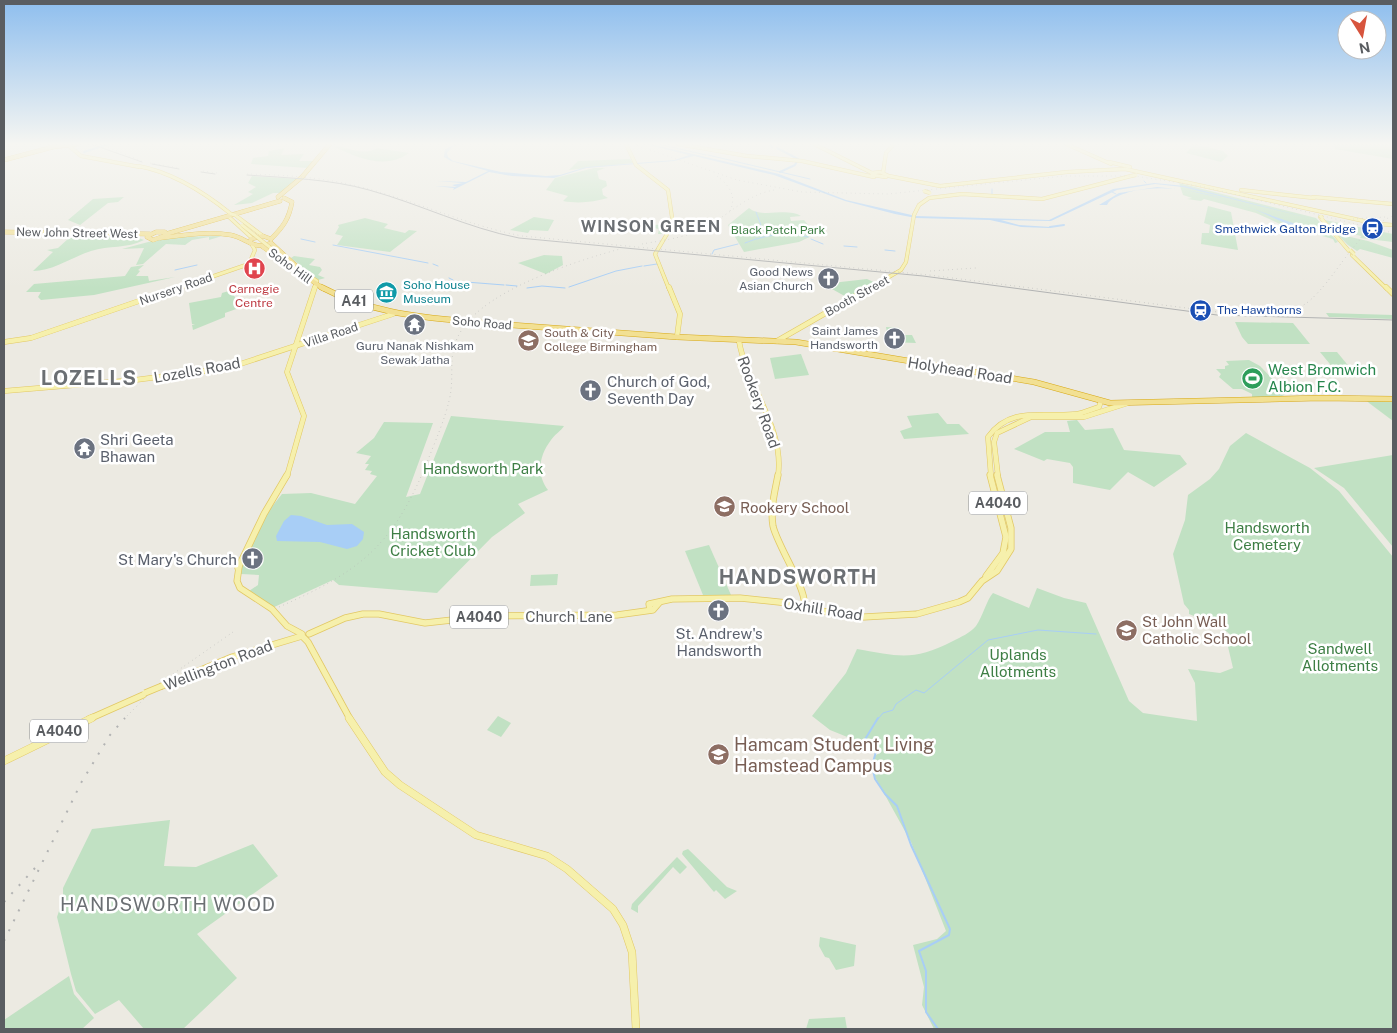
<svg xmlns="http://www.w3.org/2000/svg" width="1397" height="1033" font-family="'Public Sans',sans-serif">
<rect width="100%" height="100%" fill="#eceae2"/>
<g fill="#c1e1c3">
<polygon points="1194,144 1223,151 1228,156 1221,162 1186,153"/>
<polygon points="1334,144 1393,144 1393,159 1335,149"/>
<path d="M337,146c11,2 27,10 40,2l32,5c-23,17 -51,5 -74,-6z"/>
<polygon points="285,148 281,155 304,154 299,161 313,161 307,168 251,164 253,158 268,156 269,151"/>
<polygon points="630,159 633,162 632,163 569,170 578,161"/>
<path d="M594,168h11l-8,3 2,8 7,2 1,5 -5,3 1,6 5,3c-15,4 -29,6 -45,3l5,-5 -22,-6 9,-12z"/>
<polygon points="252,176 299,179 282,193 273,193 252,203 234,205 253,194 248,192 256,187 248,183"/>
<polygon points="1179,183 1316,218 1338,242 1335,243 1333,239 1280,224 1256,213 1204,199 1201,201 1187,199 1192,198 1183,195"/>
<polygon points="124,197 118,202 108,203 80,225 68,220 93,199"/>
<polygon points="1208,206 1231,212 1238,250 1201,244 1202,233 1209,233 1210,225 1204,223"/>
<path d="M749,208c13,11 37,-1 52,8l-11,1 1,4 13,-1 12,14 -17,8 -55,10 -16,-27z"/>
<polygon points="534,217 554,220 548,231 530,230 528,233 510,230"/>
<polygon points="365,218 388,224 384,228 405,233 409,230 417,231 390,252 337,245 343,236 335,234 339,227 338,225"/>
<polygon points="1325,220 1393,234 1393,242 1360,238 1361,236 1333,229"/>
<polygon points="671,224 664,234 658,234 659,229 648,227 596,233 600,232 599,228"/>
<polygon points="1337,234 1368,241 1393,250 1393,258 1360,249 1357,251 1348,245"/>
<polygon points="222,236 209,240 209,237 192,240 185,245 166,244 143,264 136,265 144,248 122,249 167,237"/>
<path d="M136,237l8,3c-17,9 -35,5 -53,11 -19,6 -38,20 -58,20l20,-19 -6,-2 11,-2 11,-10z"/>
<polygon points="544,255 562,256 563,265 546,274 518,263"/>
<polygon points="294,256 315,259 309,265 320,267 322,270 318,275 325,278 318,280 291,258"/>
<polygon points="144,265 138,270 140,271 136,276 148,276 149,281 175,277 94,295 41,300 38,297 41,292 26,292 34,284 125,276 131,267"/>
<polygon points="867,279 878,284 850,299 823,284"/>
<polygon points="232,290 239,308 225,313 225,317 193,330 192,325 195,324 192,324 189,303 221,297 222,293"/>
<polygon points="1326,313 1393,315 1393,319 1329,317"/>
<polygon points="1235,322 1293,323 1310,344 1248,344 1242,337"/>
<polygon points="886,327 900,328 902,335 912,335 916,343 889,342"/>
<polygon points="1320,352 1337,352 1351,369 1334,369"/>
<polygon points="801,354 809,375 775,379 770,358"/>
<polygon points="1249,360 1260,366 1280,387 1281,392 1286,394 1280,397 1252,397 1252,394 1242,389 1233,389 1219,377 1221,374 1216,369 1225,369 1225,366 1229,365 1226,361"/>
<polygon points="1366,400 1393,401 1393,421 1369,403"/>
<polygon points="938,413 947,424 959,424 969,434 904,439 900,431 912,427 907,416"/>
<path d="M451,416l113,10c-3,5 -9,8 -13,14 -12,16 -15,34 -3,50l-30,14 7,9 -33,24 -55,56 -98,-8 -6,-5 -61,28 -23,-17 9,-6 1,-10 -18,-1c3,-29 23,-58 41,-80l29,-1 44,11 22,-28 -7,-2 2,-3 -7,-1 4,-6h-4l6,-8 -15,-3 18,-15 10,-16 49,1 -27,74 14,-3z"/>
<polygon points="1077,420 1085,430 1113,428 1124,450 1180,455 1187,464 1154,487 1128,472 1110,490 1073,483 1073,467 1070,463 1047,459 1044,461 1014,449 1045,432 1070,432 1067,421"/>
<path d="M1246,433l64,35 29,23 54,66v472h-459l-12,-24 2,-18 -11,-42 24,-6 9,-8 -35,-89 -36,-65 -4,-9 4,-12 7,-5 -52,-21 -18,-14 34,-43 11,-24c41,7 56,13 96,-8 8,-4 17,-8 23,-15 7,-10 11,-27 17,-33l36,15 8,-20 27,10 22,5 43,98 14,12 54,8 -2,-38 -7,-14 32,4 13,-5 -8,-34 7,7 9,2 -20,-16 -32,-13v-4l-5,-6 -11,-50 12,-34 3,-25 22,-16 9,-10 11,-23z"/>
<polygon points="1393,455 1393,547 1344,488 1314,468"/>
<polygon points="709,545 731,595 703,595 685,551"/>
<polygon points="558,574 557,585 530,586 531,575"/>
<polygon points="498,716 511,723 501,737 487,730"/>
<polygon points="170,820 164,866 196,867 253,844 278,876 197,934 237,978 183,1029 144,1029 119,1000 95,1014 76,991 71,974 57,917 63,899 63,888 92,829"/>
<polygon points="688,849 727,887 737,891 725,899 716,890 714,892 682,854 683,851"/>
<polygon points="677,857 687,867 680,874 673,867 638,906 638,913 631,909 632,904"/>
<polygon points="820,937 856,945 854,966 836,970 829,958 825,957 819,946"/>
<polygon points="69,976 74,994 94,1018 82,1029 4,1029 4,1020"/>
<polygon points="845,1017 847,1029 806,1029 809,1019"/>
</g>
<g fill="#a8cef6">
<polygon points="457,144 460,144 452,147 447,153 448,157 453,161 501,172 546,176 560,175 586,167 675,160 689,155 645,144 650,144 779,174 846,200 916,216 1049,220 1113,189 1154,183 1185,186 1309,218 1183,187 1155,184 1117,190 1051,221 1001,220 1019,225 1051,227 1049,228 1021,227 990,220 916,218 895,214 845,201 774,175 694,156 674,161 586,168 554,178 512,176 489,172 453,190 454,188 435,186 457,187 452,185 463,183 437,181 466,182 488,171 451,161 444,157 445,149"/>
<path d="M1157,187l29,3 39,9 99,35c-20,0 -43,-13 -61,-21 -41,-17 -90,-32 -134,-21 -8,3 -19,6 -22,13h-8l20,-12z"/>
<polygon points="291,515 301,516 327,525 352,524 364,532 363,539 357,546 347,549 320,542 277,541 276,536 284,521"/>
</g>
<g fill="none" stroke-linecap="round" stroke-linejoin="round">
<g stroke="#a8cef6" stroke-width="1">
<polyline points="658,144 706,155"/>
<polyline points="708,155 810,179"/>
<polyline points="1144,181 1146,183"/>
<polyline points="992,189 992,195"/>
<polyline points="1112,192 1116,194"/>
<polyline points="756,212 761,225 756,237"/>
<polyline points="301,239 315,242"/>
<polyline points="811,239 823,244"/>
<path d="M745,243c20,-8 42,-12 63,-6"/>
<polyline points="333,245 428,263"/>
<polyline points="844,246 857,247"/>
<polyline points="885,250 895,251"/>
<polyline points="712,254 714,250 738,244"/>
<polyline points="433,264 438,266"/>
<polyline points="644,266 657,264"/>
<polyline points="175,270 197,265"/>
<polyline points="449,278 453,280"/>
<polyline points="466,282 504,285"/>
<polyline points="506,285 517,286"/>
<polyline points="569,287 616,271 642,266"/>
<polyline points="527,288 542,286 565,288"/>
<polyline points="878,719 883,713 893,710 896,704 916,690 924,693 988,640 1038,630 1096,634"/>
</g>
<polyline stroke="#a8cef6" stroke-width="2" points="878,718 864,741 877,748 872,766 875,779 885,794 897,806 911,845 950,929 949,935 919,951 926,971 926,1012 938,1029"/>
<g stroke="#a8cef6" stroke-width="2">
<polyline points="769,144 772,147"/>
<polyline points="777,148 798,159 795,165 780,172"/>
<polyline points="84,152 109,144"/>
<polyline points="1050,227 1064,225"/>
</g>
<defs>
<g id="major-far3">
<polyline points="626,144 636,165 668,190 673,224 655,254 669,289"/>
<polyline points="678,144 747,156 802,161 874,177"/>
<polyline points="814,144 872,173"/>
<polyline points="1066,144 1111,164"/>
<polyline points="68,145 81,156 140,167"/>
<polyline points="1109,162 1130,167"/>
<path d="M138,166c34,6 67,27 93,48"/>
<polyline points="872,173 880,172 889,176 940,186 1067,172 1125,169 1373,223"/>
<polyline points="883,173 886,153 894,144"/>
<polyline points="872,175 886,177"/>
<polyline points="1241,190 1314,198"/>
<polyline points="1313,197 1393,204"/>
<polyline points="235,215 263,236"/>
<polyline points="229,217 252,238"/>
<polyline points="1320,217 1349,251"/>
<polyline points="1379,224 1393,225"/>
<polyline points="1352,255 1387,289"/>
<polyline points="301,271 317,281 314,289"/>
<polyline points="176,289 249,264 255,250 252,245"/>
<polyline points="868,289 901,270 906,262 914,215 919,205 929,198 962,194 1042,199 1131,176"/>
</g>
<g id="major-far2">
<polyline points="669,287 680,314 677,337"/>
<polyline points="1386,287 1393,294"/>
<path d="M739,341c8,46 46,87 39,135"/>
<polyline points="777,341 871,287"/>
<polyline points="4,342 31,338 180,287"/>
<polyline points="4,391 135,380 228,368 393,314"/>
<polyline points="287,476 304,416 287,372 315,287"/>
<path d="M991,476l-3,-39c23,-32 56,-19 89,-23 7,-1 15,-5 22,-7l2,-6"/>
<polyline points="998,476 994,442 997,433 1031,417 1084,417 1128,403"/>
</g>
<g id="major-far1">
<path d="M778,475c-3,16 -8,34 -5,51 4,19 35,65 31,80"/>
<polyline points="239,567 237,581 240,588 272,609 287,626 302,634"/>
<polyline points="238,568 264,514 287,475"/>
<polyline points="986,576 1003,553 1006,537 990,475"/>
<polyline points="650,610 649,604 672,599 740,598 788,603 821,611 864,617 917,614 959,602 968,598 982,581 997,571 1011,549 1011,528 997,475"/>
<polyline points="309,634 345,618 363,614 379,614 425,623 488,616 617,615 653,610 659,603"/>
<polyline points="302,636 308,642 350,719"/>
<polyline points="162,686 232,657 302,636"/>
<polyline points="89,719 143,695"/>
</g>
<g id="major">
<polyline points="349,718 385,772 400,785 476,835 547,856 567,869 613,909 623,925 632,952 636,1029"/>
<polyline points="4,761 92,718"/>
</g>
<g id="highway-far1">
<polyline points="4,160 53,147 77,144"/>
<polyline points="278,197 302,177 330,144"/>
<polyline points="4,232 150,234"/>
<polyline points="166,234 280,201"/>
<polyline points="148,236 156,232 165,232 166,235"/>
<polyline points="147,237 153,240 164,236"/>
<path d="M160,238c23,-3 48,-7 71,-3 15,3 24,16 40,8"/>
<path d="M271,239c12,-12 18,-20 21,-37l-8,-4"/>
<polyline points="250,243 251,239 263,236 271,239"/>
<polyline points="271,243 306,275"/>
<polyline points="263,247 324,289"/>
</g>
<g id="highway">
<path d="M321,287c45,24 94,30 143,34"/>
<polyline points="470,322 677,337 796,342 1034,382 1110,403 1321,398 1393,399"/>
</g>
</defs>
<use href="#major-far3" stroke="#e2c864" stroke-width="4"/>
<use href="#major-far2" stroke="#e2c864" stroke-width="5.5"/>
<use href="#major-far1" stroke="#e2c864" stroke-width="7"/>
<use href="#major" stroke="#e2c864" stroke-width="8"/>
<use href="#highway-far1" stroke="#d7a817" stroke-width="4.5"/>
<use href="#highway" stroke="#d7a817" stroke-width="6"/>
<use href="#major-far3" stroke="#f6f0ac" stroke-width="3"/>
<use href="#major-far2" stroke="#f6f0ac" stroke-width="4.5"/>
<use href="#major-far1" stroke="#f6f0ac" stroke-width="5.5"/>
<use href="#major" stroke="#f6f0ac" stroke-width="7"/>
<use href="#highway-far1" stroke="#f2e093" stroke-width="4"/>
<use href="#highway" stroke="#f2e093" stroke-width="5"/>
<g stroke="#b2b3b3" stroke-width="1">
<polyline points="91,144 142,162"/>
<polyline points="152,164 179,169"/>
<polyline points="201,172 215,174"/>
<path d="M247,175c41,3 83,4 122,15 51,14 98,38 150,48l404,38 294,39 176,5"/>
</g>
<g stroke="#b2b3b3" stroke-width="1" stroke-dasharray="0.5 4" stroke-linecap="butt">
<polyline points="100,144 142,161"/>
<polyline points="633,144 737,180 802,192 888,194 1064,176 1135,176 1200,186 1393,233"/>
<polyline points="150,163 180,168"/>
<polyline points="203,171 217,173"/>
<path d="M247,174c42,1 85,4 125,16 51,14 98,36 150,46l407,39 312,40c19,-1 51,0 67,-13 30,-25 47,-72 85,-86"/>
<path d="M717,176c12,9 20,20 13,35"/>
<polyline points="1353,219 1385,217"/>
<path d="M642,244c22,-4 44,-6 64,-17 24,-13 40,-32 68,-37"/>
<polyline points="930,271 976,268"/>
<path d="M279,607c80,-35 113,-60 147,-142 8,-21 18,-43 23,-64 7,-28 -4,-47 14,-73 26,-39 113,-67 157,-79"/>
<polyline points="124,719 160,683 233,632"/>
</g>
<g stroke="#b2b3b3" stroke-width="2" stroke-dasharray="2 9" stroke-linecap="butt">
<polyline points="4,902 35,868"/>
<polyline points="4,941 81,783 110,735 125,718"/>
</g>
<defs>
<g id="major-bridge-far1">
<polyline points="1131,176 1136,175"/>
<polyline points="924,191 930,193"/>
<polyline points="231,214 235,215"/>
<polyline points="1321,216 1322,218"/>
<polyline points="1371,223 1379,224"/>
<polyline points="242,225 287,261"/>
<polyline points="1350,250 1354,254"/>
</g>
<polyline id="major-bridge" points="145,693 162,686"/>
<polyline id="highway-bridge" points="464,321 470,322"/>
</defs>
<use href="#major-bridge-far1" stroke="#e2c864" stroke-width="4" stroke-linecap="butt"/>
<use href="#major-bridge" stroke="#e2c864" stroke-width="7" stroke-linecap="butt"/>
<use href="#highway-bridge" stroke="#d7a817" stroke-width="6" stroke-linecap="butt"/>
<use href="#major-bridge-far1" stroke="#f6f0ac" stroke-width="3"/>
<use href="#major-bridge" stroke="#f6f0ac" stroke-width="5.5"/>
<use href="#highway-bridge" stroke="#f2e093" stroke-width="5"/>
</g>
<linearGradient id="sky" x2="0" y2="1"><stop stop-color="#8ebeee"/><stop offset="0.5" stop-color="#f6f6f2"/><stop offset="1" stop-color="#f6f6f2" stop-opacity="0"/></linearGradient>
<rect width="1397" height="288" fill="url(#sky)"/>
<defs>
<symbol id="station-disc" viewBox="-11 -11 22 22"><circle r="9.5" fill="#1a4fb4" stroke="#fff"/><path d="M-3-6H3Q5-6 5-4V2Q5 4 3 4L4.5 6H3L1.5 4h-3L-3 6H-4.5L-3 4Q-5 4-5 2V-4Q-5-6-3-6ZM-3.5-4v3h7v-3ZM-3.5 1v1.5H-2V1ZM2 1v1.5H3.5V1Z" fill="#fff"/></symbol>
<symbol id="hospital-disc" viewBox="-11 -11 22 22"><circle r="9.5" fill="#e0444e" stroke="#fff"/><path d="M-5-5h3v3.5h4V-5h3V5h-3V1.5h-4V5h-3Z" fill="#fff"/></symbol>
<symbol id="church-disc" viewBox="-11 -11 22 22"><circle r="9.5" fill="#6b7280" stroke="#fff"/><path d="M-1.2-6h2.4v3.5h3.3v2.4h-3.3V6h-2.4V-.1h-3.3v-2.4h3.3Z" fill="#fff"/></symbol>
<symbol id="museum-disc" viewBox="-11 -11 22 22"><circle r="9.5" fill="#0f9aa8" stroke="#fff"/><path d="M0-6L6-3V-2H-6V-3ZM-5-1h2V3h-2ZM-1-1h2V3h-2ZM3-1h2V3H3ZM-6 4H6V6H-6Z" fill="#fff"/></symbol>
<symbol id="temple-disc" viewBox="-11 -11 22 22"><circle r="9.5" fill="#6b7280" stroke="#fff"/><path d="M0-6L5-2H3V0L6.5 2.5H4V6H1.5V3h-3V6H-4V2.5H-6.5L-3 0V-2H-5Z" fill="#fff"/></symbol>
<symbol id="university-disc" viewBox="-11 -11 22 22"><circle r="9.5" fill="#8d6e63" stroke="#fff"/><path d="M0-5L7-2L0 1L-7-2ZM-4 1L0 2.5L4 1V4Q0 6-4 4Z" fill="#fff"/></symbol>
<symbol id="stadium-disc" viewBox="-11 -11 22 22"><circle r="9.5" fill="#2e9e5b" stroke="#fff"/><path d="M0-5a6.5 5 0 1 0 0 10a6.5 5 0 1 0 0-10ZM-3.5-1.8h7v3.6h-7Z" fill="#fff"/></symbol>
<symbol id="school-disc" viewBox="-11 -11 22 22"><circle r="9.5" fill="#8d6e63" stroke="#fff"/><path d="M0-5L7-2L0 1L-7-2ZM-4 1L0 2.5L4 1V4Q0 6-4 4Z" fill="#fff"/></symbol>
</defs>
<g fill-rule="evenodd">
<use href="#station-disc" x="1360" y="216" width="25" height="25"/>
<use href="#hospital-disc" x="242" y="256" width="25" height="25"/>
<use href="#church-disc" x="816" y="266" width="25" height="25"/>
<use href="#museum-disc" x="374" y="280" width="25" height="25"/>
<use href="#station-disc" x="1188" y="298" width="25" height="25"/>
<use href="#temple-disc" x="402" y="312" width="25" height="25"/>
<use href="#church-disc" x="882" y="326" width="25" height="25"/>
<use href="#university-disc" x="516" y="328" width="25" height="25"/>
<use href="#stadium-disc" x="1240" y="366" width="25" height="25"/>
<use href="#church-disc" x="578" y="378" width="25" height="25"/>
<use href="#temple-disc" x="72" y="436" width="25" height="25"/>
<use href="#school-disc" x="712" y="494" width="25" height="25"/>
<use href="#church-disc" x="240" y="546" width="25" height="25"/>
<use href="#church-disc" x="706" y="598" width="25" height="25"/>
<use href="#school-disc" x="1114" y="618" width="25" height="25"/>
<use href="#university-disc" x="706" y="742" width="25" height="25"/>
</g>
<g text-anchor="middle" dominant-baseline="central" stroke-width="5" stroke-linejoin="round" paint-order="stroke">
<g font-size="12" fill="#164399" stroke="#fff" text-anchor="end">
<text x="1356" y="229">Smethwick Galton Bridge</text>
<text x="1217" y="310" text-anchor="start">The Hawthorns</text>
</g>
<g font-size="12" fill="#3d7e44" stroke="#fff">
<text x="778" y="230">Black Patch Park</text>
</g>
<g font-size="12" fill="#5a5d61" stroke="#fff">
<text transform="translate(77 233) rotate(1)">New John Street West</text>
<text transform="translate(290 266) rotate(36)">Soho Hill</text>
<text transform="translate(176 289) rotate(-19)">Nursery Road</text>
<text transform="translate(857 296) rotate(-29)">Booth Street</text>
<text transform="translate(482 323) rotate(5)">Soho Road</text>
<text transform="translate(331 335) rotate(-18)">Villa Road</text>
</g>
<g font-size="12" fill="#5b616d" stroke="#fff" text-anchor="end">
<text x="813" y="272">Good News<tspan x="813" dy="14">Asian Church</tspan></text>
<text x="878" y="331">Saint James<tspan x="878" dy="14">Handsworth</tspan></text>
<text x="415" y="346" text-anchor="middle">Guru Nanak Nishkam<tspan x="415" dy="14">Sewak Jatha</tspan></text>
</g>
<g font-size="12" fill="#0d838f" stroke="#fff" text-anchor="start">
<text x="403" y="285">Soho House<tspan x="403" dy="14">Museum</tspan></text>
</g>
<g font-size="12" fill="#be3a42" stroke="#fff">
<text x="254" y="289">Carnegie<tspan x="254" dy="14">Centre</tspan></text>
</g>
<g font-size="12" fill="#785e54" stroke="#fff" text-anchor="start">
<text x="544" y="333">South &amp; City<tspan x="544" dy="14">College Birmingham</tspan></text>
</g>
<g fill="#fff" stroke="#8c8e90" stroke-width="1">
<rect x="335" y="289.5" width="38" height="23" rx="4"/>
<rect x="969" y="491.5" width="58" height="23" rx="4"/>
<rect x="450" y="605.5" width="58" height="23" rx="4"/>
<rect x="30" y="719.5" width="58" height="23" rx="4"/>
</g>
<g font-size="14" font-weight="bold" fill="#5a5d61">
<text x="354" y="301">A41</text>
<text x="998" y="503">A4040</text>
<text x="479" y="617">A4040</text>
<text x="59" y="731">A4040</text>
</g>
<g font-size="15" fill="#27864d" stroke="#fff" text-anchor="start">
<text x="1268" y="369">West Bromwich<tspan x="1268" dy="17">Albion F.C.</tspan></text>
</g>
<g font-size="15" fill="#5a5d61" stroke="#fff">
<text transform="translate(197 370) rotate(-10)">Lozells Road</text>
<text transform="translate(960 370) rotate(9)">Holyhead Road</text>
<text transform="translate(759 402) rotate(70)">Rookery Road</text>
<text transform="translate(823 609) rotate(9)">Oxhill Road</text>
<text x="569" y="616">Church Lane</text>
<text transform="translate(218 665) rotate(-21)">Wellington Road</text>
</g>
<g font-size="15" fill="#5b616d" stroke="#fff" text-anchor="start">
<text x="607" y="381">Church of God,<tspan x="607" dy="17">Seventh Day</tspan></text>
<text x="100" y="439">Shri Geeta<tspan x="100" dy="17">Bhawan</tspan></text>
<text x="237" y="559" text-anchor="end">St Mary's Church</text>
<text x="719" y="633" text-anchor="middle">St. Andrew's<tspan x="719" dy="17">Handsworth</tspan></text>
</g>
<g font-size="15" fill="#3d7e44" stroke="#fff">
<text x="483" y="468">Handsworth Park</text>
<text x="1267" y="527">Handsworth<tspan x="1267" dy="17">Cemetery</tspan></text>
<text x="433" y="533">Handsworth<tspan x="433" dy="17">Cricket Club</tspan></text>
<text x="1340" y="648">Sandwell<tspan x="1340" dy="17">Allotments</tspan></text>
<text x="1018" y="654">Uplands<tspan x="1018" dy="17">Allotments</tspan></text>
</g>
<g font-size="15" fill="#785e54" stroke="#fff" text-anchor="start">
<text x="740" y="507">Rookery School</text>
<text x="1142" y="621">St John Wall<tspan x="1142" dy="17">Catholic School</tspan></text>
</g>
<g font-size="16" font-weight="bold" letter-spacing="1" fill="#6b6f73" stroke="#fff">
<text x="651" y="226">WINSON GREEN</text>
</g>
<g font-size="18" fill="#785e54" stroke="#fff" text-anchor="start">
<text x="734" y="744">Hamcam Student Living<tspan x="734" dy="21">Hamstead Campus</tspan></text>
</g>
<g font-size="19" letter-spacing="1" fill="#6b6f73" stroke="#fff">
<text x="168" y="904">HANDSWORTH WOOD</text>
</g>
<g font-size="20" font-weight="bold" letter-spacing="1" fill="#6b6f73" stroke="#fff">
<text x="89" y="378">LOZELLS</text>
<text x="798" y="577">HANDSWORTH</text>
</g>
</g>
<rect width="1397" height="1033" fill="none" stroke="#5a5d61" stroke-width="10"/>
<g transform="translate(1362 35) rotate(169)"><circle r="24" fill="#ffffff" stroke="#bdbec0"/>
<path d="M0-4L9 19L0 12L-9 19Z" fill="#d7543d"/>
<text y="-8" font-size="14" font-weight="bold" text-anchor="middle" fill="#5a5d61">N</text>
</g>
</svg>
